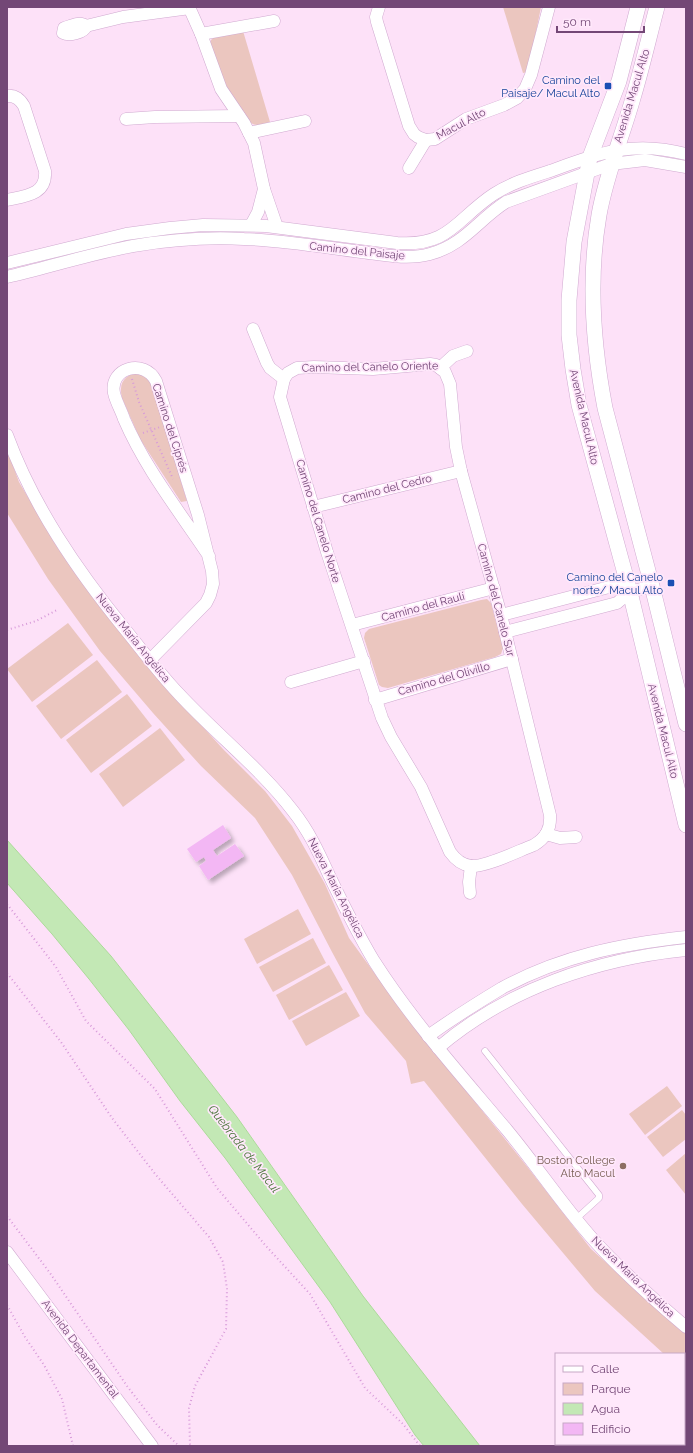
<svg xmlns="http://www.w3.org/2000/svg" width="693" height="1453" font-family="Raleway,sans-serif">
<defs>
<filter id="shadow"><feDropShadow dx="3.5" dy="3.5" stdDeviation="2" flood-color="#0004"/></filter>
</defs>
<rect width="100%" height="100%" fill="#fde1f8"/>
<g fill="#ebc6bf">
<polygon points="503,7 541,7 528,72 523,73"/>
<path d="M243,31l27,91c-8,2 -15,6 -21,-1l-21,-30 -18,-46 1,-5 3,-3z"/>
<path d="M134,373c9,2 14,4 18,13l35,115 -6,1 -41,-63 -18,-41c-3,-13 0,-20 12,-25z"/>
<polygon points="7,449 19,482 59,550 144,662 223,749 265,791 292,826 325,884 349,938 402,1011 529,1169 591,1249 686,1334 686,1375 684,1373 684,1354 664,1354 595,1291 522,1204 424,1081 411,1084 406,1061 365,1013 332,952 292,875 255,818 201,766 153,713 100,651 48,579 7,513"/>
<polygon points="487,599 491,603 503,648 501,654 495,657 388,688 382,687 379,685 364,638 365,633 369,629 481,600"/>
<polygon points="68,623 93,655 32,702 7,669"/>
<polygon points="97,660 122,692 61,739 36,706"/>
<polygon points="127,694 152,726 91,773 66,740"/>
<polygon points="160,728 185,760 123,807 99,774"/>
<polygon points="298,909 311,934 257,964 244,939"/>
<polygon points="313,938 326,963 273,992 259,967"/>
<polygon points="329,965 343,990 289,1020 276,995"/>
<polygon points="346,992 360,1016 306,1046 292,1021"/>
<polygon points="667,1086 682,1106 645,1135 629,1114"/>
<polygon points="682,1110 686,1115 686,1139 663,1157 647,1137"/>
<polygon points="686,1153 686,1195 666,1170"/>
</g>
<polygon fill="#c3e8b5" stroke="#acda9a" points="7,840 111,956 174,1036 237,1117 363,1296 480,1446 424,1446 415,1435 330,1302 225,1158 180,1101 129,1030 89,979 52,934 7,883"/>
<polygon fill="#f3b7f4" filter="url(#shadow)" points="223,825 231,838 213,850 217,856 235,844 244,856 208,880 199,866 206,861 204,857 196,862 187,849"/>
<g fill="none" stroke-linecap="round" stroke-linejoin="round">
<defs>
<polyline id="service" points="485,1051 599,1195 599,1198 576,1219"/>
<g id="minor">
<polyline points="189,7 201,34 221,89 244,123 254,143 264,189 277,227"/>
<polyline points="379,7 376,17 377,22 409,126 414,134 418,137 426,140 435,139 466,119 504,105 517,98 525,89 531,75 549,7"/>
<path d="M86,26c-2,7 -17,10 -23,7l1,-5c7,-2 16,-7 22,-2l37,-9 67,-9"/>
<polyline points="201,34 274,21"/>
<path d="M7,96c8,-1 13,3 17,10l21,65c2,24 -20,25 -38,29"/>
<polyline points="126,119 155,117 239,116"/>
<polyline points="249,133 305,121"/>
<polyline points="409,168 426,140"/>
<polyline points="251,225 258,212 264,189"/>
<path d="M7,263l119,-29 44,-6 33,-3 63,1 131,17c53,4 60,-25 97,-49 17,-11 37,-17 56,-23 50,-18 83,-31 136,-17"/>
<path d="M7,277c42,-10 84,-23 126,-31 36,-6 74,-9 111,-7 39,1 78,8 117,13 23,3 47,8 69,2 34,-9 49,-35 76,-52l105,-38 34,-4 41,7"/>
<polyline points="253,329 267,363 270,368 284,379"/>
<path d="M430,364l6,1 9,7 5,12 6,63 5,24 40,144 49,200c1,14 -4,23 -16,30 -16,6 -48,22 -63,21 -9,-1 -16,-7 -21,-14l-29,-65 -30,-50 -9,-19 -55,-166 -47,-155 4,-18 4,-6 9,-5 17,-1 59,2z"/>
<polyline points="440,368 453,356 467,351"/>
<path d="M7,435c26,71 70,135 117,193 18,22 35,45 55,66 37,40 81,74 114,117 16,20 26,42 36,64 14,29 28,58 45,86 39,61 87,114 133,169 29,35 54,73 84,107 29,33 62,62 95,90"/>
<polyline points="313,507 461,471"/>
<polyline points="501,615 613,586 630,592"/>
<polyline points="352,625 494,588"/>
<polyline points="505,632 617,603 630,592 652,586"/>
<path d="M150,660l56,-57 4,-8 3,-11 -1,-13 -14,-56 -42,-134c-12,-23 -47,-13 -42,12 2,9 7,17 10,26 21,49 55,92 85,137"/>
<polyline points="291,682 364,661"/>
<polyline points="375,700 512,659"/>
<polyline points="546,834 560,838 576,837"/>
<polyline points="470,893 469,882 471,866"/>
<path d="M428,1036c24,-17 49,-33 74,-48 59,-32 119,-44 184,-51"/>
<path d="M438,1048c69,-59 159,-89 248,-98"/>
<polyline points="7,1252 152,1446"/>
</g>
<g id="tertiary">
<polyline points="638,7 619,81 590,157 574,242 569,300 569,335 573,369 579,405 630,592 686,825"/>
<path d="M657,7c-8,30 -15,61 -24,91 -11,39 -27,77 -34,117 -11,64 -6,130 6,193l47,178 34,138"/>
</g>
</defs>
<use href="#service" stroke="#d0aad0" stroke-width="7"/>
<use href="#minor" stroke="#d0aad0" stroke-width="13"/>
<use href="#tertiary" stroke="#d0aad0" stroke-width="16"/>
<g stroke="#d79ad9" stroke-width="2" stroke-dasharray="1 3" stroke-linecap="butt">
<polyline points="132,379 139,402 173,479"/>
<polyline points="143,433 160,427"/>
<polyline points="7,630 36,621 57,610"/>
<polyline points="7,904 56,967 86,1021 155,1089 217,1188 266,1246 310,1294 365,1388 403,1424 420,1446"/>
<polyline points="7,973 61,1042 112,1118 156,1175 209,1237 223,1262 227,1289 226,1329 195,1386 189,1408 190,1446"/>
<polyline points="7,1216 50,1273 127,1386 157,1425 179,1446"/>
<polyline points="7,1305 25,1337 44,1365 62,1399 73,1446"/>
</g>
<use href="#service" stroke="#fff" stroke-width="6"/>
<use href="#minor" stroke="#fff" stroke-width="12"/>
<use href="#tertiary" stroke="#fff" stroke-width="15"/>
</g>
<g fill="#1a4fb4" stroke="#ffe8fb" stroke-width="1.5">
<rect x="604" y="82" width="8" height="8" rx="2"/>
<rect x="667" y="579" width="8" height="8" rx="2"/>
</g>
<circle fill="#8d6e63" stroke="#ffe8fb" stroke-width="1.5" cx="623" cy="1166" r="4"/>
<g text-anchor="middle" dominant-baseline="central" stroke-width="3.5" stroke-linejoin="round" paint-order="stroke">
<g font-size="11" fill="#164399" stroke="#ffe8fb" text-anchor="end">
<text x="600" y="80">Camino del<tspan x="600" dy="13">Paisaje/ Macul Alto</tspan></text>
<text x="663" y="577">Camino del Canelo<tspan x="663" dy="13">norte/ Macul Alto</tspan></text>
</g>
<g font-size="11" fill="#734776" stroke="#ffe8fb">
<text transform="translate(632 96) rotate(-73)">Avenida Macul Alto</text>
<text transform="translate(461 124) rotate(-28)">Macul Alto</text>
<text transform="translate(357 251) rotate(6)">Camino del Paisaje</text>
<text transform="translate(370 367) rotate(-1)">Camino del Canelo Oriente</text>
<text transform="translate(584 417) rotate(77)">Avenida Macul Alto</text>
<text transform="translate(170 428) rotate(72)">Camino del Ciprés</text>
<text transform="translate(387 489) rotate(-14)">Camino del Cedro</text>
<text transform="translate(318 521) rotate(73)">Camino del Canelo Norte</text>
<text transform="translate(496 600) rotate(75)">Camino del Canelo Sur</text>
<text transform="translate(423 607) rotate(-15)">Camino del Raulí</text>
<text transform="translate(133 638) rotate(51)">Nueva María Angélica</text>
<text transform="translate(444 679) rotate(-16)">Camino del Olivillo</text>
<text transform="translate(663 731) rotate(76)">Avenida Macul Alto</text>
<text transform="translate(336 888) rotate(63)">Nueva María Angélica</text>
<text transform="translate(633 1277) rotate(44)">Nueva María Angélica</text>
<text transform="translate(80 1349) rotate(53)">Avenida Departamental</text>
</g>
<g font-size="11" fill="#785e54" stroke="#ffe8fb" text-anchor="end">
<text x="615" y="1160">Boston College<tspan x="615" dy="13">Alto Macul</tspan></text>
</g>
<g font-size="12" font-style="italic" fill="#477537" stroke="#ffe8fb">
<text transform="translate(244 1149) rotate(52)">Quebrada de Macul</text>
</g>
</g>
<rect width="693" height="1453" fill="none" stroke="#734776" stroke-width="16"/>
<rect x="555" y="1353" width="130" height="92" fill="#ffe8fb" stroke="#c7a8c6"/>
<rect x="563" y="1366" width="20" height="6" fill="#ffffff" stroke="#c7a8c6"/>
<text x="591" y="1373" font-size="12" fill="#734776">Calle</text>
<rect x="563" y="1383" width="20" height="12" fill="#ebc6bf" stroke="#c7a8c6"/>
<text x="591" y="1393" font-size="12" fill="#734776">Parque</text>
<rect x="563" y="1403" width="20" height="12" fill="#c3e8b5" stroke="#c7a8c6"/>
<text x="591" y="1413" font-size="12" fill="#734776">Agua</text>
<rect x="563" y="1423" width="20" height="12" fill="#f3b7f4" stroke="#c7a8c6"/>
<text x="591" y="1433" font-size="12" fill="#734776">Edificio</text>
<path d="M557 26v6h87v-6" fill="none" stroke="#734776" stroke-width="2"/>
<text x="563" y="26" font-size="12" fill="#734776" stroke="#ffe8fb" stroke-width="3" paint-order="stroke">50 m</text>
</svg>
